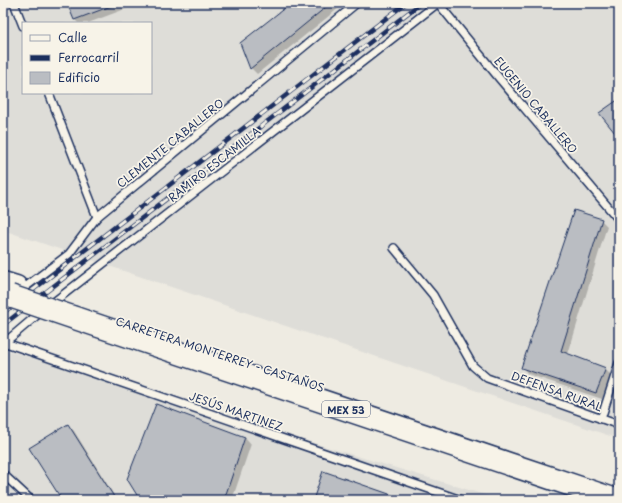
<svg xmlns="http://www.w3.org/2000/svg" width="622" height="503" font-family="'Playpen Sans',sans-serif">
<rect width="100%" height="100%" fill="#eeebe2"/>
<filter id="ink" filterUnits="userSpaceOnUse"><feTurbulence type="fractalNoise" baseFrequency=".025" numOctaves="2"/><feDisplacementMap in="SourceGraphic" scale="8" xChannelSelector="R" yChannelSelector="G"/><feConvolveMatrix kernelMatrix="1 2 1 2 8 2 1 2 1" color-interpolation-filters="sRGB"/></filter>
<g filter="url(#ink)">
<g fill="#deddd8" fill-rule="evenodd">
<path d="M3,3h616v436l-616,-209zM23,23h128v70h-128z"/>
<polygon points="3,349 502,500 3,500"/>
</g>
<g fill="#0003">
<polygon points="68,3 141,3 88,23 78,23 75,20"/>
<polygon points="292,3 345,3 257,74 251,68"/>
<polygon points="601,220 607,226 568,354 605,369 611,375 602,399 528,374 522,367"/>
<polygon points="68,425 74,431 117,500 63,500"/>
<polygon points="245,437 251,444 232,500 141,500"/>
<polygon points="391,496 395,500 314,500"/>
</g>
<g fill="#babdc2" stroke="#1b2f5e">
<polygon points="67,3 119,3 74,20"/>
<polygon points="291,3 331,3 250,69 240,43"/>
<polygon points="619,99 619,138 599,113"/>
<polygon points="574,210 602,219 561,351 606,368 596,393 521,368"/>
<polygon points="156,404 245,437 224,500 140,500 127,479"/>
<polygon points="68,424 116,500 62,500 29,448"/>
<polygon points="323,471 392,495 390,500 313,500"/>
</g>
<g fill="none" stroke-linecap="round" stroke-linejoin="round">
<defs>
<g id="service">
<polyline points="14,3 23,26"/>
<polyline points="438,3 499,78 619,220"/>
<polyline points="49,93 97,217"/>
<polyline points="394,248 433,295 473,366 487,378 619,425"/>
<polyline points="20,291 69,254 97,217 357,3"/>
<polyline points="50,305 438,3"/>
<polyline points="3,342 461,500"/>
<polyline points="3,344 42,311"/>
<polyline points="601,419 619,363"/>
<polyline points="3,474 31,500"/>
</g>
<g id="primary">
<polyline points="3,283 16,287"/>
<polyline points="75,318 616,500"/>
</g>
</defs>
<use href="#service" stroke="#1b2f5e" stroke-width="10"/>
<use href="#primary" stroke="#1b2f5e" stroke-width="25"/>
<use href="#service" stroke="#f7f3e8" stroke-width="7"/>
<use href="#primary" stroke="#f7f3e8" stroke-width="22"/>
<defs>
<g id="rail">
<polyline points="3,313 406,3"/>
<polyline points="3,325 421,3"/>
</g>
</defs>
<use href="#rail" stroke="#1b2f5e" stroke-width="4.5"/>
<use href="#rail" stroke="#f7f3e8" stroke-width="3" stroke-dasharray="9" stroke-linecap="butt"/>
<defs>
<polyline id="primary-bridge" points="10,296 75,318"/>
</defs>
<use href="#primary-bridge" stroke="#1b2f5e" stroke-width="25" stroke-linecap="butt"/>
<use href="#primary-bridge" stroke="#f7f3e8" stroke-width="22"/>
</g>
</g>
<g text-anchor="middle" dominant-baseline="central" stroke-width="3.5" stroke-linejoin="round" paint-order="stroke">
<rect fill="#f7f3e8" stroke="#5d6a87" stroke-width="1" x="322" y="401" width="48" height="16" rx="3"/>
<g font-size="10" font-weight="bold" fill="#1b2f5e">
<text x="346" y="409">MEX 53</text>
</g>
<g font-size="11" fill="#1b2f5e" stroke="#f7f3e8">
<text transform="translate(536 105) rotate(50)">EUGENIO CABALLERO</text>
<text transform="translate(170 143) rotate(-39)">CLEMENTE CABALLERO</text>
<text transform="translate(214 164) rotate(-38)">RAMIRO ESCAMILLA</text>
<text transform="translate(220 354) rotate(18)">CARRETERA MONTERREY - CASTAÑOS</text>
<text transform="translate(557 391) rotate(20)">DEFENSA RURAL</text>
<text transform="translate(236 411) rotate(19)">JESÚS MARTINEZ</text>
</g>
</g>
<rect width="622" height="503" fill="none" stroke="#f7f3e8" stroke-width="16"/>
<rect x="8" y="8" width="606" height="487" fill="none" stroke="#1b2f5e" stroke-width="1.5" filter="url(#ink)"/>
<rect x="22" y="22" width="130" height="72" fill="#f7f3e8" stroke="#9fa5b1"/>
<rect x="30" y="35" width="20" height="6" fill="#f7f3e8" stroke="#9fa5b1"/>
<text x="58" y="42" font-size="12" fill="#1b2f5e">Calle</text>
<rect x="30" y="55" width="20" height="6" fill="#1b2f5e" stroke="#9fa5b1"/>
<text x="58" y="62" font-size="12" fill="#1b2f5e">Ferrocarril</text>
<rect x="30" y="72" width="20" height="12" fill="#babdc2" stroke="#9fa5b1"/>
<text x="58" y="82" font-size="12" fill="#1b2f5e">Edificio</text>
</svg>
